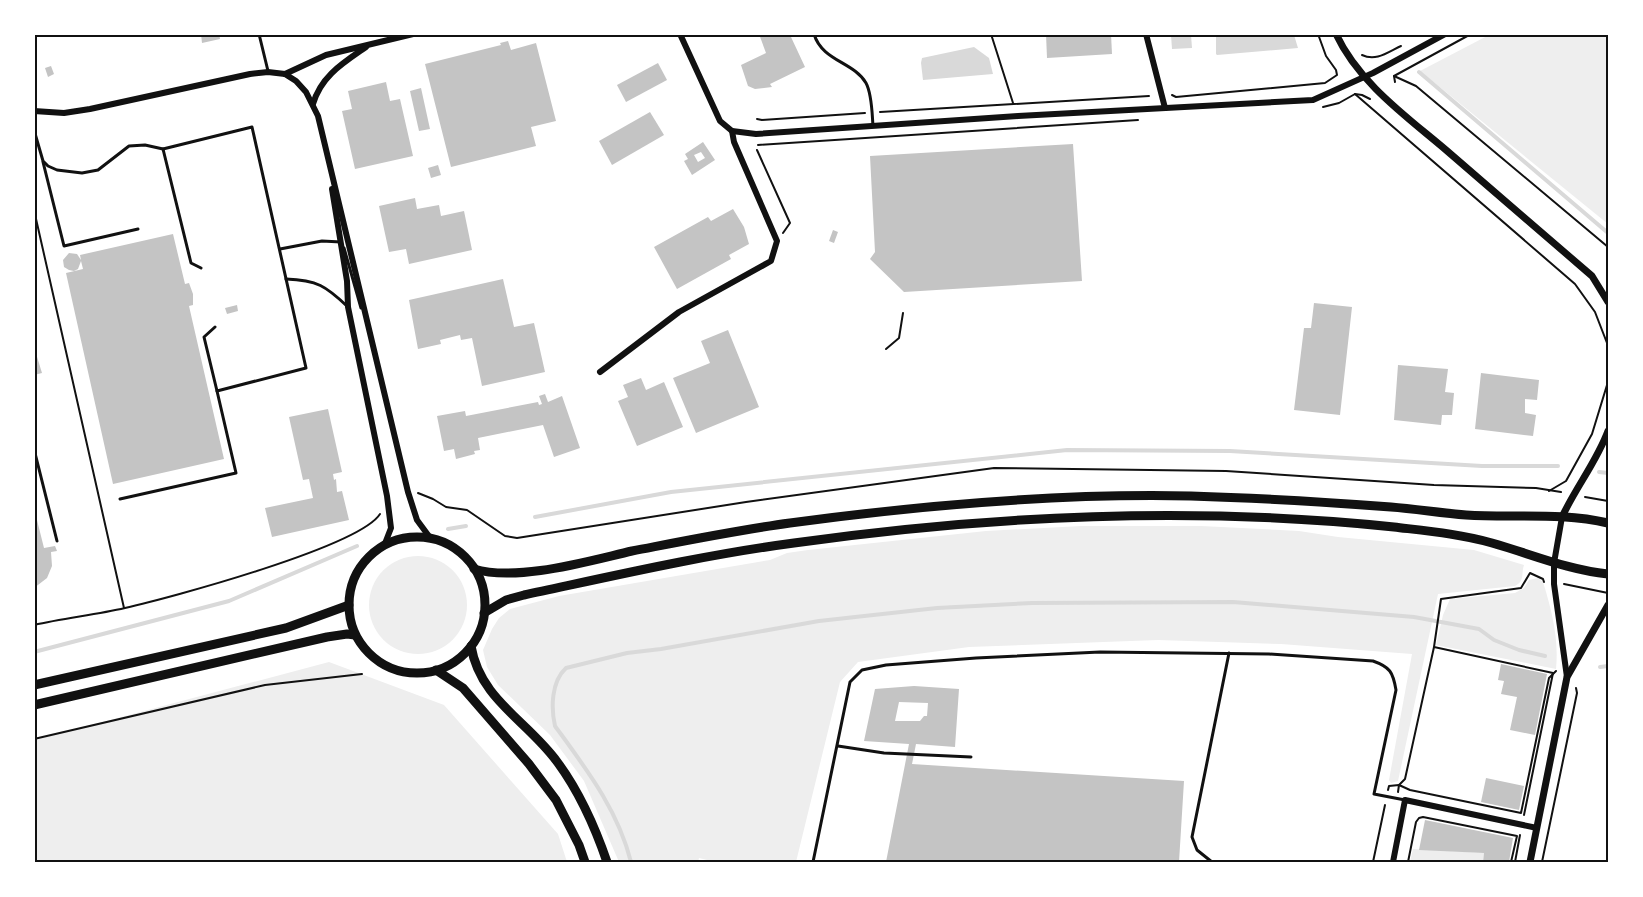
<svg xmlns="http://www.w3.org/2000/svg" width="1643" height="897" font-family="'Sofia Sans Condensed',sans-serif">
<rect width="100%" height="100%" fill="#fff"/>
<g fill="#eee">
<polygon points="1489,35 1608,35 1608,224 1420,71"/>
<path d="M1081,526h120l98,5 39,6 136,13 50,15c-3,9 1,16 -9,21l-77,8 -40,187 -7,2 -2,-3 23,-126 -131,-10 -123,-4 -189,7 -111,15 -18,20 -44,180h-81l-16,-4 -1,4h-79l-35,-81 -34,-46 -52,-50 -11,-18 -4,-17 9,-21 7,-11 11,-9 49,-13 211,-36 17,-7 21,-3 178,-19z"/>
<circle cx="418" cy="605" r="49"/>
<path d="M1538,578l5,4c9,29 16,57 13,87l-120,-24 7,-30 7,-16 65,-6 9,-5 5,-8z"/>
<polygon points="329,662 444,705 558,834 567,862 35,862 35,740"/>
<polygon points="1413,849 1484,853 1483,862 1410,862"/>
</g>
<g fill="#d9d9d9">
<polygon points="1171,35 1191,35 1192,48 1172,49"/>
<polygon points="1216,35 1294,35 1298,48 1217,55 1216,54"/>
<polygon points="974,47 989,58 993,74 923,80 921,63 922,58"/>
</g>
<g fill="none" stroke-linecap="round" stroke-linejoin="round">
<g stroke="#d9d9d9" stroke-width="4">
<polyline points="1419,72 1608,233"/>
<polyline points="1599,472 1608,473"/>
<polyline points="535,517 671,492 1067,450 1230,451 1482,466 1558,466"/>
<polyline points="448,529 466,526"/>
<polyline points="34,652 229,601 357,546"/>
<polyline points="1600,667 1608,666"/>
<path d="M631,862c-13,-52 -44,-92 -76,-136 -4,-18 -4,-44 11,-58l61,-15 34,-4 158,-28 118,-13 95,-5 201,-1 181,15 65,12 15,11 25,10 26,6"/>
</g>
</g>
<g fill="#c4c4c4" fill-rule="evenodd">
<polygon points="201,34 219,34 220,39 202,43"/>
<polygon points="759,34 796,34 791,37 805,67 770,84 772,87 755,89 748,86 741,65 766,53"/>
<polygon points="1046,34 1111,34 1112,54 1047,58"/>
<polygon points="508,41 511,50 536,43 556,121 531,127 536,146 451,167 425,64 501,45 500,43"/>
<polygon points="658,63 667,80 626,102 617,85"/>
<polygon points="51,66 54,74 48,77 45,68"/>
<polygon points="386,82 390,101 400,99 413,156 355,169 342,111 352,109 348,91"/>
<polygon points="421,88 430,129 419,131 410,91"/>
<polygon points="650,112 664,135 612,165 599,141"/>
<path d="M703,142l12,18 -23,15 -8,-14 4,-2 -3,-5zM701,152l4,6 -7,4 -4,-7z"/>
<polygon points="1073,144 1082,281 904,292 870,259 875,252 870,156"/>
<polygon points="438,165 441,175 431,178 428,168"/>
<polygon points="415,198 417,209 439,205 441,216 464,211 472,250 409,264 406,249 389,252 379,206"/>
<polygon points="733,209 744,227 749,244 729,255 731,259 677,289 654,247 708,217 711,221"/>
<polygon points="833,230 838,232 834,243 829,241"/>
<polygon points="173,234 185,284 189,283 193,294 193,305 189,306 224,459 113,484 66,273 83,269 81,261 78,269 74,271 69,270 64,267 63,260 69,253 77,254 81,260 80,255"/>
<polygon points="503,279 514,327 534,323 545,372 482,386 472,338 461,340 460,335 440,340 441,344 418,349 409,300"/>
<polygon points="1314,303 1352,307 1340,415 1294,410 1304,328 1311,328"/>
<polygon points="237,305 238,311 227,314 225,308"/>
<polygon points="728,330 759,407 696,433 673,378 710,363 701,341"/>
<polygon points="34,347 42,373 34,375"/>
<polygon points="1398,365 1448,369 1445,392 1454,393 1452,415 1442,415 1441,425 1394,420"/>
<polygon points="1481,373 1539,380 1537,400 1525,399 1525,413 1536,415 1533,436 1475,429"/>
<polygon points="641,378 646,390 664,382 683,427 637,446 618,401 628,397 623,385"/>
<polygon points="545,394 548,402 562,396 580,448 554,457 543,425 478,438 480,450 474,451 475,454 456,459 454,449 444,451 437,416 465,411 466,416 538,402 539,405 542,404 539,396"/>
<polygon points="328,409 342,472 333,474 334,480 336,479 337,492 342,491 349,520 272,537 265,508 313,498 309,479 303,480 289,417"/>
<polygon points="34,508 44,548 55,546 57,551 51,552 52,566 47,578 34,588"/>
<polygon points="1501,664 1547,674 1535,735 1510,730 1517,697 1501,694 1504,681 1498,680"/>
<path d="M914,686l45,3 -4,58 -39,-3 -4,20 272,17 -5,81h-293l23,-118 -45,-3 11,-52zM899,702l29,1 -1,13h-3l-4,5h-25z"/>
<polygon points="1486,778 1524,786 1519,810 1481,802"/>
<polygon points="1425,820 1513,838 1509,862 1483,862 1484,853 1419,850"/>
</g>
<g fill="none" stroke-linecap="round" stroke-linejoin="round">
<g stroke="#111" stroke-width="2">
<polyline points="991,34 1013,103"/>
<path d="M1362,55c14,7 26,-3 39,-9"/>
<polyline points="1394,76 1416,86 1608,247"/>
<polyline points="1395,82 1394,76 1471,34"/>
<polyline points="1355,94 1575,284 1595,312 1607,343 1607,385 1592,434 1566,481 1549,491"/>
<polyline points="1172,95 1176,97 1325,83 1337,75 1336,70 1326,56 1318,34"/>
<polyline points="1323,107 1339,103 1355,94 1362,95 1370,99"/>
<polyline points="880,112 1149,96"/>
<polyline points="757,119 762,120 865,113"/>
<polyline points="758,145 1138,120"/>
<polyline points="757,150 790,223 783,233"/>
<polyline points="34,210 124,608"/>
<polyline points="886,349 899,338 903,313"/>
<polyline points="418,493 433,499 446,507 467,510 505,536 517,538 746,502 994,468 1226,471 1434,485 1536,488 1561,492"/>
<polyline points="1585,497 1608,501"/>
<polyline points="1564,584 1608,593"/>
<path d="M34,625c30,-7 61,-10 91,-17 44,-10 234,-61 255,-94"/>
<polyline points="1434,647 1553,673 1524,815"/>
<polyline points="34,739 265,685 362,674"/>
<polyline points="1388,790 1389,786 1399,785 1410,790 1521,813 1549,678 1556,671"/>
<polyline points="1398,792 1399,785 1405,779 1434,647 1441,599 1521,588 1530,573 1543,579 1544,582"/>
<polyline points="1373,862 1385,805"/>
<polyline points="1408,862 1416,822 1419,818 1423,817 1517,836 1511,862"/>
<polyline points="1515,862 1520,835"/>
<polyline points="1542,862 1577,693 1576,688"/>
</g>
<g stroke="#111" stroke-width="3">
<polyline points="259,34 268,71"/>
<path d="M814,34c8,27 40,28 52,49 6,11 6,30 7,43"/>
<polyline points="34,130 43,161 48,166 57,170 82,173 98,170 129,146 145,145 163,149 252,127 306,368 217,391 204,337 215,327"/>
<polyline points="163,149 191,263 201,268"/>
<polyline points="43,162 64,246 138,229"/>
<polyline points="344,248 361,308"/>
<polyline points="280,249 322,241 341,242"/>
<path d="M286,279c31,1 40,7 62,28"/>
<polyline points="34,449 57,541"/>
<polyline points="120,499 236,473 217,391"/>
<polyline points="838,746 884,753 971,757"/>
<path d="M813,862l37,-180 12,-12 24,-5 90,-7 124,-6 169,2 104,7c17,6 20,11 23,29l-22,104 31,6"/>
<polyline points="1212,862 1197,850 1192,837 1229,653"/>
</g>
<g stroke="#111" stroke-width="6">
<polyline points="680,34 720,121 732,131 756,134 1018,116 1313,100 1373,73 1445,34"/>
<polyline points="1146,34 1165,108"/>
<polyline points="285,74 326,55 413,34"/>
<path d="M313,104c8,-28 30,-41 53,-57"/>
<polyline points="34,111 64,113 90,109 250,74 268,72 285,74 296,81 306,92 318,116 408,492 417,520 431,539"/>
<polyline points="332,189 347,281 348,307 387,496 391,528 384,546"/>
<polyline points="600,372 679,312 771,261 777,241 734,142 732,131"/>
<polyline points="1562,517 1554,563 1554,584 1567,677"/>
<polyline points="1393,862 1405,800 1537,828"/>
</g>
<g stroke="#111" stroke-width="7">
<path d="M1336,34c23,49 70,82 110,116 48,42 97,84 146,126l16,26"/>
<path d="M1562,517c14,-30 35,-56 46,-86"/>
<polyline points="1530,862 1567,677 1608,605"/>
</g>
<g stroke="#111" stroke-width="9">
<circle cx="417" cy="605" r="68"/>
<path d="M474,569c43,13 114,-8 158,-18 52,-10 106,-21 158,-28 133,-18 267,-30 401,-27 67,2 134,6 200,11 25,2 50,6 75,8 47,3 96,-3 142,8"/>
<path d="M484,613l22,-13 18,-5c89,-19 179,-40 270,-52 199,-28 400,-37 600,-16 33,4 66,7 98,16 39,11 76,27 116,31"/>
<path d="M471,646c9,54 57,75 87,117 22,30 37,64 49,99"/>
<polyline points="436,670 463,688 529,764 556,800 579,845 585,862"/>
<polyline points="34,685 286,628 349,605"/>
<polyline points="34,705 327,637 347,634 355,635"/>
</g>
</g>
<rect width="1643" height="897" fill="none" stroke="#ffffff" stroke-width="72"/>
<rect x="36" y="36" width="1571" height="825" fill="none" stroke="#111" stroke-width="2"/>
</svg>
